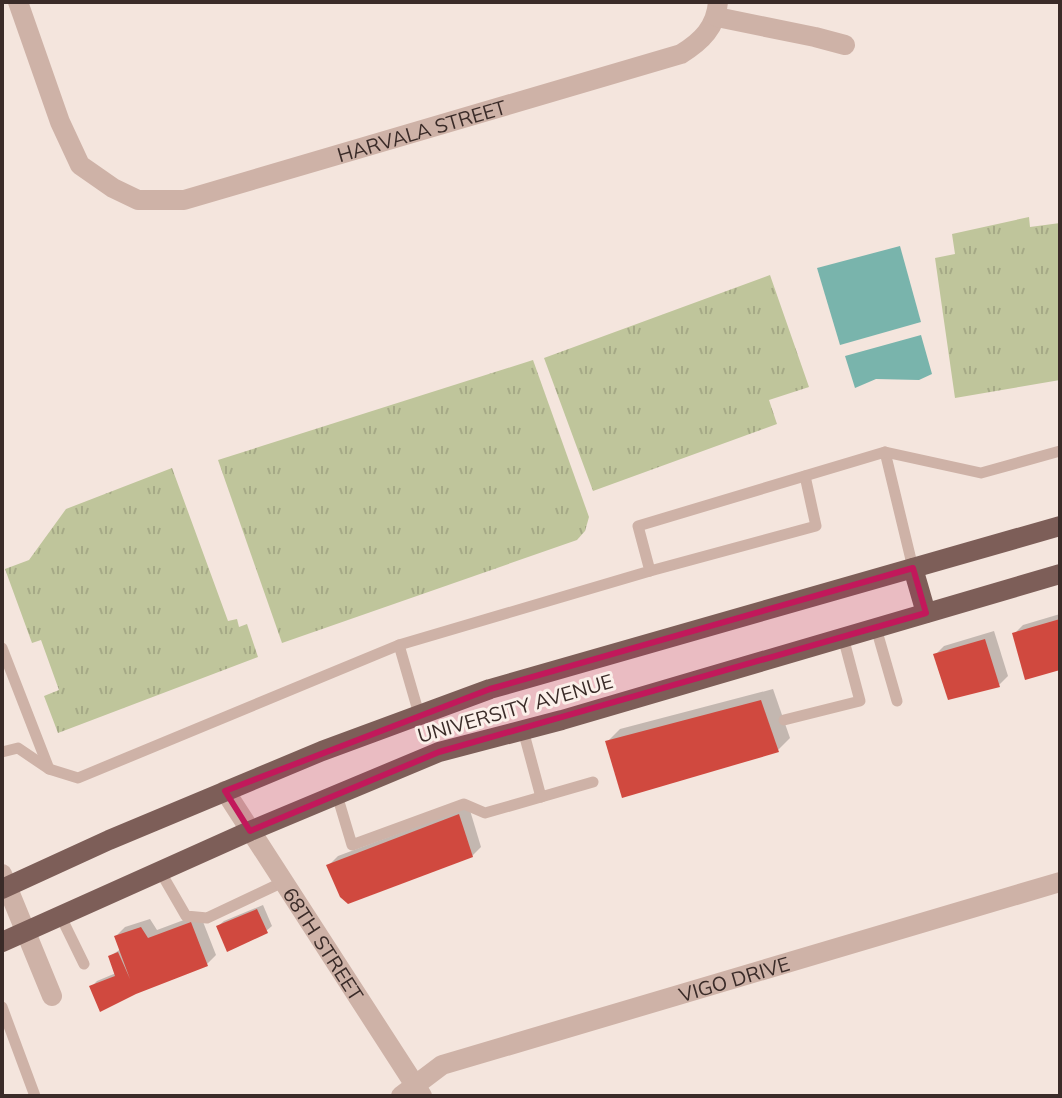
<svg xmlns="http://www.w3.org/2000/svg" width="1062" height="1098" font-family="Mulish,sans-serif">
<defs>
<pattern id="park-tufts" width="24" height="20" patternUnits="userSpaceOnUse" patternTransform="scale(2)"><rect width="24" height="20" fill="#bfc59b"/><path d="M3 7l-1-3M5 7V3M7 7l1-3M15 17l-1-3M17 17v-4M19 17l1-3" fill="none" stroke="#a5a986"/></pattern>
</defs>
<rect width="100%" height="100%" fill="#f4e5dd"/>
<g fill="url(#park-tufts)">
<polygon points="1029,217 1030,227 1060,223 1060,380 955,398 935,258 955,254 952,234"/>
<polygon points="770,275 809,387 769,400 777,424 593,491 544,358"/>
<polygon points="533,360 589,517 585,531 577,540 282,643 218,460"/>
<polygon points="172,468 228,621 237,619 239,627 247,624 258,657 58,733 44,696 59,690 41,640 32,643 5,569 29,560 66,509"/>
</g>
<g fill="#79b4ac">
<polygon points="900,246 921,322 840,345 817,268"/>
<polygon points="921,335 932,374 919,380 876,379 855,388 845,356"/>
</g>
<g fill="#0003">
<polygon points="1060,614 1060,668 1014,634 1023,625"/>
<polygon points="994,631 1008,676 999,685 935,655 944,646"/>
<polygon points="773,689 790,738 778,750 607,742 620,729"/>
<polygon points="469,807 481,847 472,856 329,865 338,856"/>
<polygon points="263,905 272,926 266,931 218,926 224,921"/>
<polygon points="200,914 216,955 207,964 135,992 92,986 97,981 116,973 110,956 121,949 116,936 125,927 150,919 157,930"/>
</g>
<g fill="#d0493f">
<polygon points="1060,619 1060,670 1025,680 1012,633"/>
<polygon points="985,639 1000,687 948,700 933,654"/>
<polygon points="761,700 779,752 622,798 605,741"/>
<polygon points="459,814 473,857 348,904 340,897 326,865"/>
<polygon points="257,909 268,933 227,952 216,926"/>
<polygon points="191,922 208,966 136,994 100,1012 89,986 115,976 108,956 118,952 130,979 114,936 141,927 148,938"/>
</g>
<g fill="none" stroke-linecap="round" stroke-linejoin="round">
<g stroke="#ceb2a7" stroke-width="11">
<polyline points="885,452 913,568"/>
<polyline points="650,571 816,526 805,476"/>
<polyline points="876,628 897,701"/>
<polyline points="399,645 419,714"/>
<polyline points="2,648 49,769"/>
<polyline points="784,720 860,701 843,637"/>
<polyline points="523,730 541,797 593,782"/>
<polyline points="2,752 18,748 49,769 78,778 399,645 650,571 638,526 885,452 981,473 1060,451"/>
<polyline points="337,795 352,845 464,804 485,813 541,797"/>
<polyline points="160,871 186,916 207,918 283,882"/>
<polyline points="60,915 84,964"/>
<polyline points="2,1007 35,1096"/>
</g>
<g stroke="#ceb2a7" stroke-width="20">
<path id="s1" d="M18,2l42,120 20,43 33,23 25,12h46l497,-146c21,-13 35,-27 37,-52"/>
<polyline points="717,17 815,37 845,45"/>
<path id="s2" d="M225,791l197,305"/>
<polyline points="2,874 52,996"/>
<path id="s3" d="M401,1096l41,-31 618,-183"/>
</g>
<g stroke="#7d5e58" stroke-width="20">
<polyline points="913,568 926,613"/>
<polyline points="2,889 109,840 322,751 490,689 1060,526"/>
<polyline points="2,942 250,831 439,752 562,720 1060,574"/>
</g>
</g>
<path fill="#c2185b" fill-opacity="0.2" stroke="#c2185b" stroke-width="6" stroke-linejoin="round" d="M913,568l13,45 -487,139 -189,79 -25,-40 265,-102z"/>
<g text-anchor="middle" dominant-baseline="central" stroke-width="6" stroke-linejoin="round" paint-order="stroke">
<g font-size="20" fill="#3a2b28" stroke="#fbf0ea">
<text stroke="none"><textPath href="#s1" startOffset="536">HARVALA STREET</textPath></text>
<text transform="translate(515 708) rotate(-16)">UNIVERSITY AVENUE</text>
<text stroke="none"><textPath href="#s2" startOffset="182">68TH STREET</textPath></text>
<text stroke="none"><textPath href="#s3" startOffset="356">VIGO DRIVE</textPath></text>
</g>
</g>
<rect width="1062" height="1098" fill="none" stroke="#3a2b28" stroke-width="8"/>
</svg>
